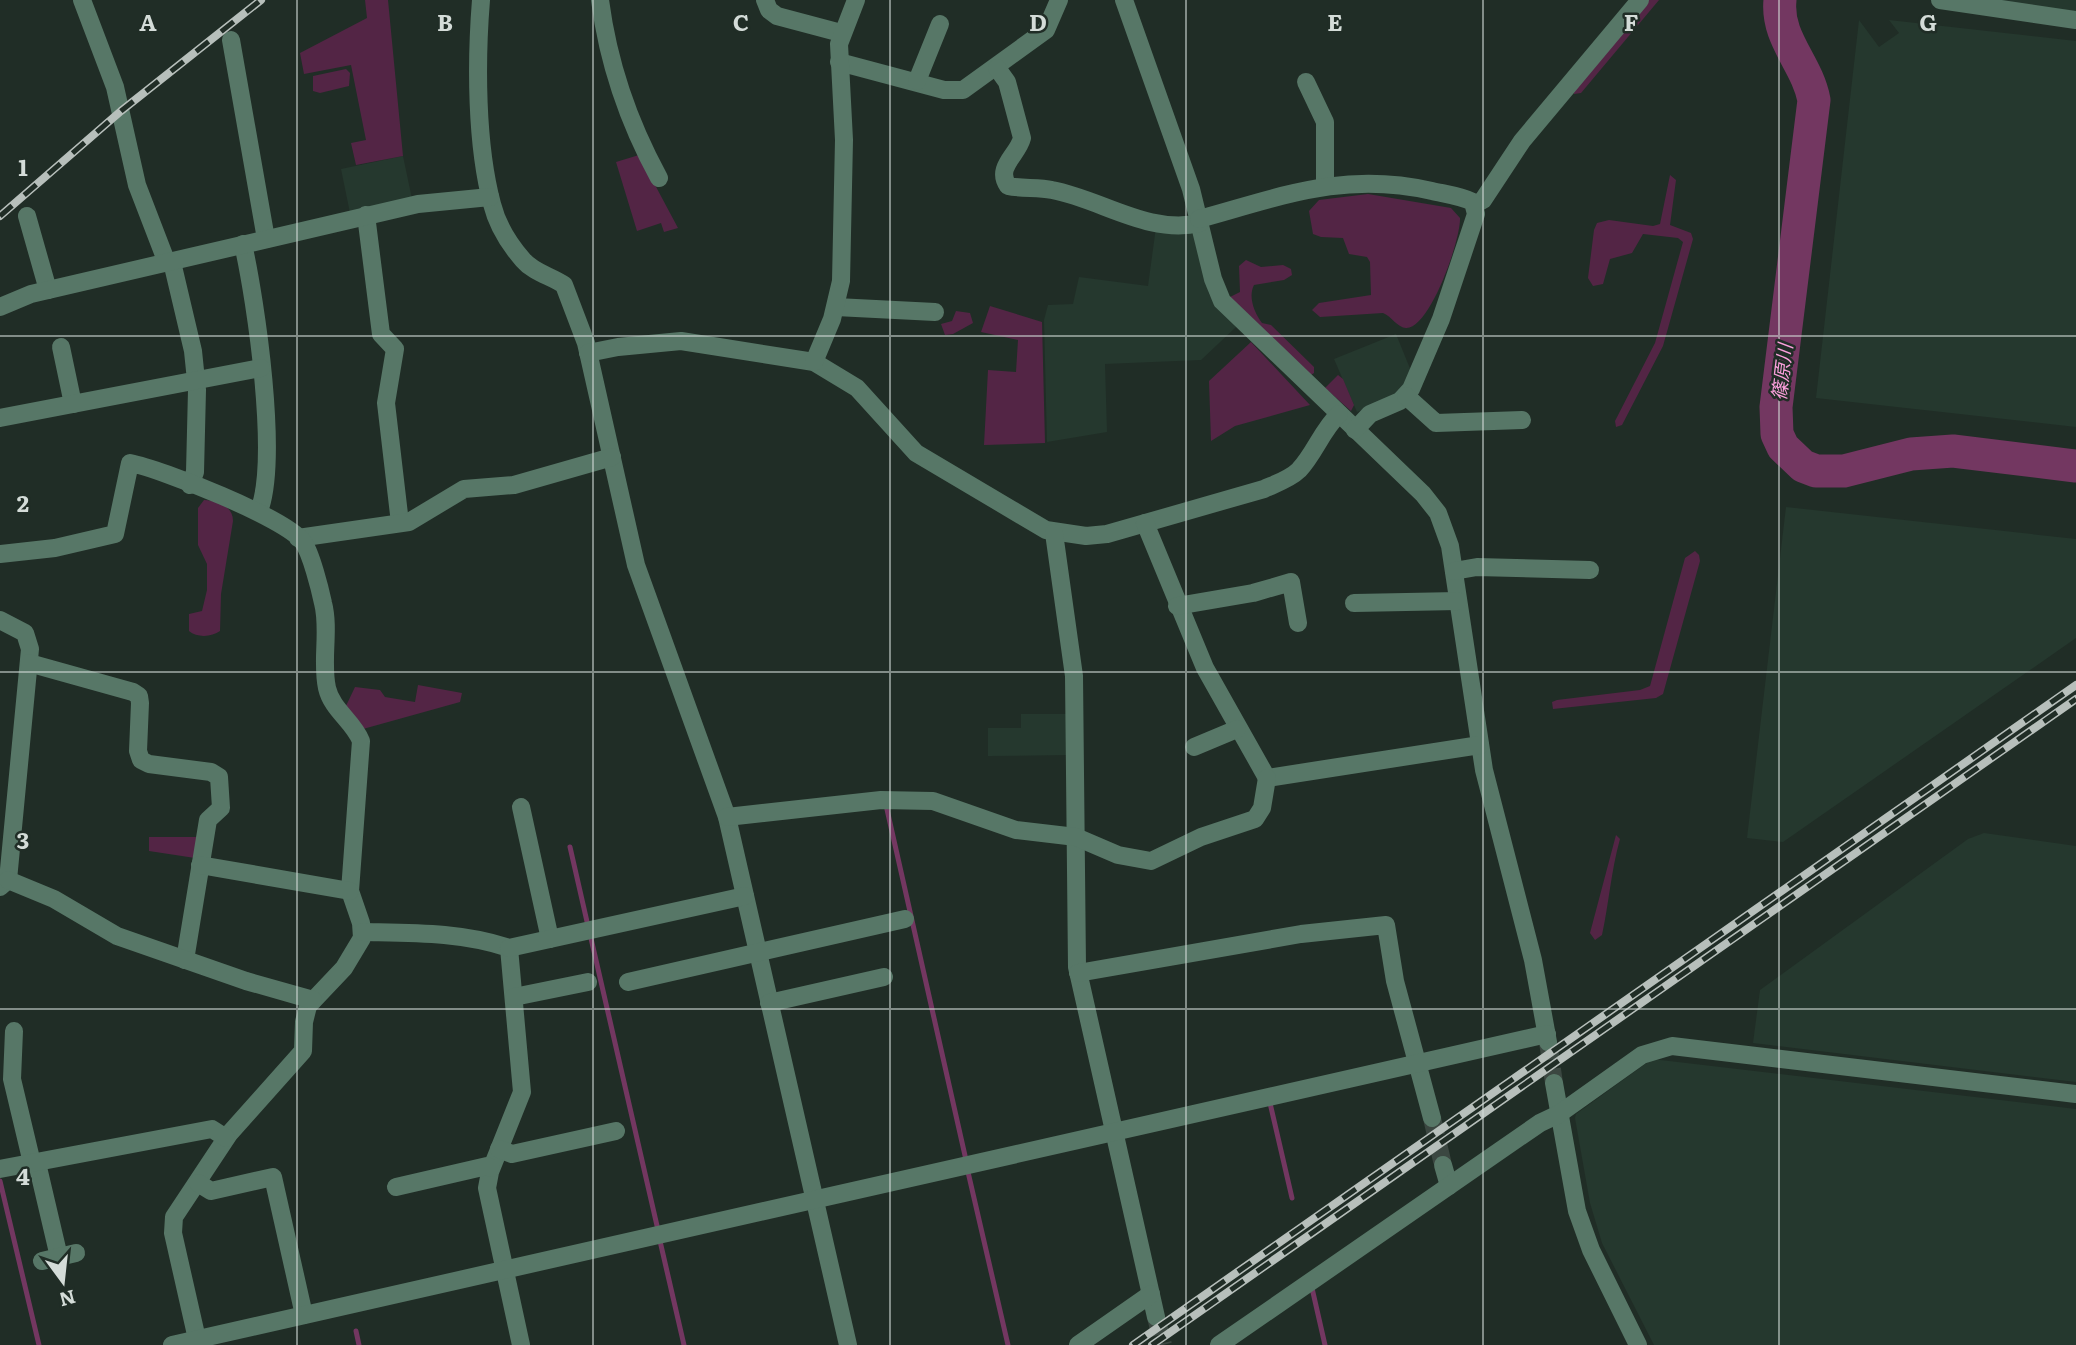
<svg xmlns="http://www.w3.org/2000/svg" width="2076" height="1345" font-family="Literata,'Noto Sans JP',serif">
<rect width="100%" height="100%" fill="#202d26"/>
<g fill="#25382e">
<polygon points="1970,0 2076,0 2076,15"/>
<polygon points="1859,20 1879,47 1899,33 1889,20 2076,41 2076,427 1816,398"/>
<polygon points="403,156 412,199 350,213 341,169"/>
<polygon points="1156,227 1194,231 1209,294 1236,327 1201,360 1105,364 1107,432 1047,442 1044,320 1048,305 1073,304 1079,277 1148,286"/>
<polygon points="1396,334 1411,371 1405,385 1390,399 1357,412 1334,359"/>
<polygon points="1786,507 2076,539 2076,638 1783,842 1747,838"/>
<polygon points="1021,714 1069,714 1070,755 988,756 988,728 1021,728"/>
<polygon points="1984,833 2076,846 2076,1082 1753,1043 1760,990 1968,839"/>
<polygon points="1652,1059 2076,1109 2076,1345 1654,1345 1602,1243 1590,1203 1575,1118 1576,1114"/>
</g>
<g fill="#532545">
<polygon points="365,0 388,0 403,156 356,165 351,143 366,140 351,65 304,74 300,53 367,18"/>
<polygon points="1647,0 1659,0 1581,93 1574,94 1573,90"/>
<polygon points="346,69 350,73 349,86 320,93 313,91 313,76"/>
<polygon points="639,155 678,228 664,232 661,223 637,231 616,162"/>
<polygon points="1670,175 1676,180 1670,225 1691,233 1693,239 1663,346 1622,425 1616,427 1615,421 1655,343 1683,242 1678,238 1643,234 1632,253 1610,259 1603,284 1593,286 1588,278 1594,230 1597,223 1609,220 1653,226 1660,224"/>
<path d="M1368,194l83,14 9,10c1,21 -30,111 -54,110 -8,0 -15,-12 -23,-15l-63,4 -8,-7 7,-7 52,-8 -1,-33 -3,-5 -18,-3 -6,-16 -22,-1 -8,-3 -4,-23 10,-11z"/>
<path d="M1246,260l15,7 22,-2 8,4 1,6 -8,5 -30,5c-6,12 0,27 8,38l9,2 43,42v6l-3,2 -81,-78 10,-5 -1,-26z"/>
<polygon points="990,306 1042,322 1045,443 984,445 988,370 1016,372 1018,340 981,332"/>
<polygon points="956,311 970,313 973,323 953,334 945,335 941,324 952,321"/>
<polygon points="1251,342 1310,405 1235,426 1211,441 1209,381"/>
<polygon points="1338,375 1343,379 1354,405 1351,411 1325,388"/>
<path d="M204,500c14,1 29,6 29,21l-12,73 -1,37c-8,6 -23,7 -31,0v-17l13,-3 5,-21v-26l-9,-19v-37z"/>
<polygon points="1695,551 1699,555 1700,561 1663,694 1656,698 1553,709 1552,702 1557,700 1640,690 1650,686 1685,558"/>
<polygon points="418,685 462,693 460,702 363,729 345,708 355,687 380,690 385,697 415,702"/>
<path d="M1616,835l4,4c-9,32 -11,64 -18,96l-7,5 -5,-7z"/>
<polygon points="149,837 198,837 195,858 149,851"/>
</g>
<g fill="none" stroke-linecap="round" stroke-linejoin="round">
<g stroke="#733761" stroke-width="5">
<polyline points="886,805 966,1160"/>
<polyline points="570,847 588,926"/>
<polyline points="590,934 658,1230"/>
<polyline points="1270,1103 1292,1198"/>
<polyline points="968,1172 1008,1345"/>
<polyline points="0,1181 39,1345"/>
<polyline points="660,1241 684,1345"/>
<polyline points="1312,1288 1325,1345"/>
<polyline points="356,1331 359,1345"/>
</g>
<path stroke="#733761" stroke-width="33" d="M1780,0c-4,39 27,63 34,100l-38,307 1,27 6,13 20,19 13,5h28l67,-17 42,-3 123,15"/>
<g stroke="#3b4741" stroke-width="18" stroke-dasharray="18 9" stroke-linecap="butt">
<polyline points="1548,1042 1554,1083"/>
<polyline points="1432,1118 1443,1165"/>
<polyline points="1156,1317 1163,1345"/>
</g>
<g stroke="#577767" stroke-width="18">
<polyline points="82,0 115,87 137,185 167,263"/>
<path d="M481,0c-5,62 -5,144 11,204 5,20 17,40 31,56 11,13 28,16 41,25l22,58 50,222 91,252 121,528"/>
<path d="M600,0c8,62 29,123 59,178"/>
<polyline points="765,0 769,10 777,16 841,33"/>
<polyline points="1124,0 1191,189 1213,279 1222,301 1423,494 1438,513 1450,546 1484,770 1533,960 1548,1042"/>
<polyline points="1940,0 2076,20"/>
<polyline points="231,40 266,239"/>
<polyline points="839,62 944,90 963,90 1046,30 1059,0"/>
<path d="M997,68l10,14 15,56c-4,17 -27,29 -14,48 14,3 30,1 44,4 49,9 96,45 148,33"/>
<polyline points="917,81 940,24"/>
<polyline points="1306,82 1325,122 1325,185"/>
<polyline points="1474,205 1483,200 1522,141 1640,0"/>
<polyline points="366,215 381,334 395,349 386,403 400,523"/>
<polyline points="27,216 48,290"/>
<path d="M1199,219c84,-23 145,-48 233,-28 13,3 29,5 41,11l3,12 -35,105 -30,70 -11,12 -30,13 -15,16"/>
<path d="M243,244c13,58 36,215 16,267"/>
<polyline points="172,262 193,351 197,390 195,472 190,485"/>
<polyline points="0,307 31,294 418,204 490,197"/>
<polyline points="836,307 935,312"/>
<polyline points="61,347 73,404"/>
<path d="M588,353l30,-6 63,-6 133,21 43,26 59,65 130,77 40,6 21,-2 157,-45c11,-5 26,-10 35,-19 16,-17 23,-40 40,-56"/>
<polyline points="814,362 832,319 841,281 844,140 839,44 856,0"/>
<polyline points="1406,396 1436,423 1522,420"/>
<polyline points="0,418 261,368"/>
<polyline points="1145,523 1205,668 1267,778 1480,745"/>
<polyline points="1054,533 1074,676 1077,967 1156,1317"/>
<polyline points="298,538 409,522 464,489 514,485 612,457"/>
<path d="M0,554l55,-6 60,-14 15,-71c31,6 156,55 173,79 8,11 17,47 20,61 7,27 -2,58 4,85 5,22 26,33 34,53l-11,150 11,32 1,15 -18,30 -36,38 -4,16 -1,29 -74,83 -55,83 -1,16 24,106"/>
<polyline points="1454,571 1477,567 1590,570"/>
<polyline points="1354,603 1458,601"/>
<polyline points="1177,606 1253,593 1291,582 1298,623"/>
<polyline points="0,620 25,633 30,649 8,880 0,887"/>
<polyline points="29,663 133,692 139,696 140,703 138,751 141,760 149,764 211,772 219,777 221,808 208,820 185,960"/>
<polyline points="1194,747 1237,729"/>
<polyline points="521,807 550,939"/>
<polyline points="727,817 881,800 933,801 1016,830 1076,837 1118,855 1151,861 1201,837 1255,819 1262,808 1267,778"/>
<polyline points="200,865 350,891"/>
<polyline points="8,880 54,899 117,936 246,981 313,1000"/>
<path d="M363,932c49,1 99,0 146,16l13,144 -32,80 -3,16 34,157"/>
<polyline points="509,948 745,896"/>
<polyline points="1078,973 1301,934 1386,925 1395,981 1432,1118"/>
<polyline points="628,982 905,919"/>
<polyline points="514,997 588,982"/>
<polyline points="769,1003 884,977"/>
<polyline points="14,1031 12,1079 32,1163"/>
<polyline points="1554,1083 1577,1211 1591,1250 1638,1345"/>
<polyline points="499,1149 512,1154 616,1131"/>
<polyline points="37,1163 59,1257"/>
<polyline points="1443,1165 1449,1186"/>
<polyline points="0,1169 212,1129 226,1138"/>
<polyline points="198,1183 211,1191 273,1177 304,1315"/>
<polyline points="396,1187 487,1166 491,1168"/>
<polyline points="42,1261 76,1253"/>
<polyline points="172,1345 1547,1034"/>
<polyline points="1078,1345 1151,1294"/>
<polyline points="1219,1345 1540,1123 1559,1114 1642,1055 1672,1046 2076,1094"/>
</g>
<defs>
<g id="rail">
<polyline points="0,216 121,111 261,0"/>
<polyline points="1133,1345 2076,685"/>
<polyline points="1152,1345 2076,699"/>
</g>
</defs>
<use href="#rail" stroke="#b7bfbb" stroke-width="8"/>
<use href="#rail" stroke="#202d26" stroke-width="5" stroke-dasharray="16" stroke-linecap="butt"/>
</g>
<path fill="none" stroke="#d4dcd8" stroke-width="2" stroke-opacity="0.55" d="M297,0v1345M593,0v1345M890,0v1345M1186,0v1345M1483,0v1345M1779,0v1345M0,336h2076M0,672h2076M0,1009h2076"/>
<g text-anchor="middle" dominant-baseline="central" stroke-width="5" stroke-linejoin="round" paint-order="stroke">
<g font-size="19" font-style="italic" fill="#fa9fdb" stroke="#202d26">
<text transform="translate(1781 372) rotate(-83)">篠原川</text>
</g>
</g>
<g font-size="23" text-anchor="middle" font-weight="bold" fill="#d4dcd8" stroke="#202d26" stroke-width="5" stroke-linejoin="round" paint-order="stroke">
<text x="148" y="31">A</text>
<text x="445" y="31">B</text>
<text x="741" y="31">C</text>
<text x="1038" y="31">D</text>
<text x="1335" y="31">E</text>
<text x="1631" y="31">F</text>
<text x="1928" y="31">G</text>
<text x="23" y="176">1</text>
<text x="23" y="512">2</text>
<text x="23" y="849">3</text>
<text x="23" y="1185">4</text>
</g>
<g transform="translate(63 1282) rotate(165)" stroke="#202d26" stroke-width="5" paint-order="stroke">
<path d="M0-5L12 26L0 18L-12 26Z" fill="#d4dcd8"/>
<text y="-10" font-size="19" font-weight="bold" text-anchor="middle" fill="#d4dcd8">N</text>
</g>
</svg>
